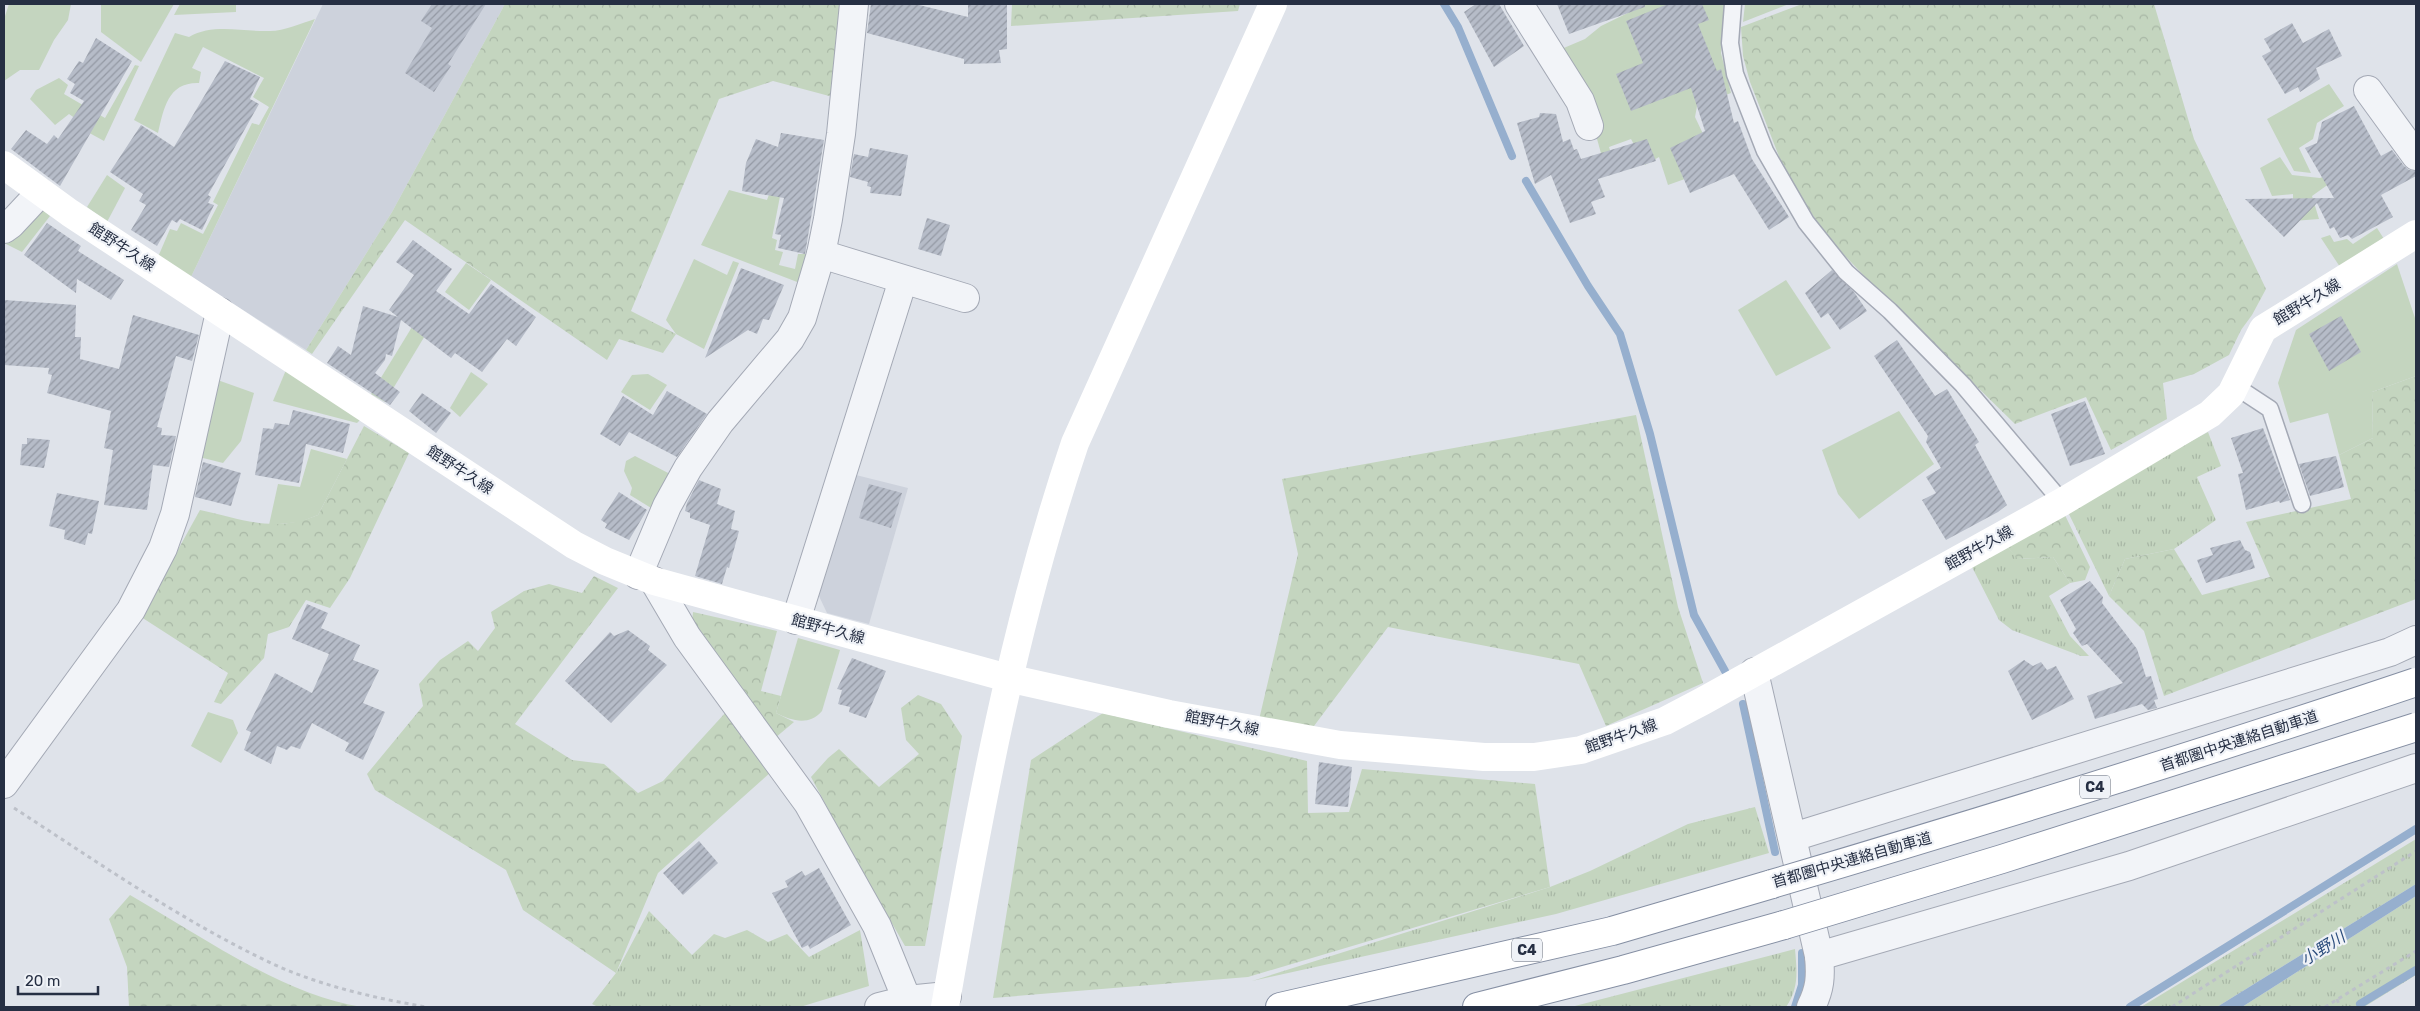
<svg xmlns="http://www.w3.org/2000/svg" width="2420" height="1011" font-family="Rubik,'Noto Sans JP',sans-serif">
<defs>
<pattern id="grass-tufts" width="24" height="20" patternUnits="userSpaceOnUse" patternTransform="scale(1.25)"><rect width="24" height="20" fill="#c4d5bf"/><path d="M3 7l-1-3M5 7V3M7 7l1-3M15 17l-1-3M17 17v-4M19 17l1-3" fill="none" stroke="#a8b7a5"/></pattern>
<pattern id="forest-crowns" width="20" height="18" patternUnits="userSpaceOnUse" patternTransform="scale(1.25)"><rect width="20" height="18" fill="#c4d5bf"/><path d="M2 6a3 3 0 1 1 6 0M12 15a3 3 0 1 1 6 0" fill="none" stroke="#a8b7a5"/></pattern>
<pattern id="building-hatch" width="6" height="6" patternUnits="userSpaceOnUse" patternTransform="scale(1.25)"><rect width="6" height="6" fill="#b6bcc8"/><path d="M-1 1l2-2M0 6l6-6M5 7l2-2" fill="none" stroke="#9499a4"/></pattern>
</defs>
<rect width="100%" height="100%" fill="#dfe3ea"/>
<g fill="#cdd2dc">
<polygon points="323,4 505,4 392,212 306,350 191,277"/>
<polygon points="856,475 908,488 869,624 827,613 818,594"/>
</g>
<g fill="url(#grass-tufts)">
<polygon points="2208,432 2221,466 2197,477 2216,520 2174,549 2125,559 2109,596 2066,508"/>
<polygon points="2006,546 2019,559 2053,557 2070,583 2049,596 2070,636 2089,656 2081,656 2012,630 1999,620 1972,567"/>
<polygon points="1755,807 1769,853 1556,914 1252,981 1550,887 1590,871 1688,824"/>
<polygon points="2416,839 2416,884 2217,1007 2141,1007"/>
<polygon points="2416,896 2416,975 2364,1007 2242,1007"/>
<polygon points="649,911 692,955 714,934 725,938 747,930 768,942 787,934 809,957 860,930 869,986 800,1007 598,1007 592,1004 616,973"/>
<path d="M1795,949c2,23 4,39 -9,58h-215z"/>
</g>
<g fill="url(#forest-crowns)">
<polygon points="505,4 844,4 833,97 773,81 719,99 631,311 676,334 663,353 619,339 607,360 405,220 312,354 306,350 392,212"/>
<polygon points="1012,4 1240,4 1238,11 1011,26"/>
<polygon points="1802,4 2154,4 2194,139 2266,289 2252,315 2241,330 2229,355 2194,374 2163,383 2167,419 2111,450 2086,397 2015,424 1869,281 1829,239 1787,177 1750,82 1743,56 1741,27"/>
<polygon points="2416,376 2416,599 2164,696 2144,631 2109,596 2125,559 2174,549 2202,595 2270,577 2246,522 2351,499 2339,455 2373,438 2372,392"/>
<polygon points="1636,415 1678,607 1703,683 1606,726 1579,664 1388,627 1314,726 1258,724 1298,554 1282,479"/>
<path d="M364,426l45,27 -59,125 -20,30 -24,-8 -17,27 -21,7 -4,24 -43,46 -7,-2 14,-29 -90,-58 12,-15 50,-90c45,10 74,23 118,5z"/>
<polygon points="2063,511 2090,567 2085,580 2070,583 2053,557 2018,559 2006,546"/>
<polygon points="594,576 618,588 515,724 572,760 604,764 638,793 663,781 726,712 771,772 658,873 616,973 523,910 506,870 375,790 367,774 423,706 419,684 440,660 468,641 478,651 495,628 491,612 524,591 549,584 582,593"/>
<polygon points="693,612 777,631 761,691 781,696 776,713 794,722 775,738 691,633"/>
<polygon points="918,695 941,704 962,736 925,946 905,946 850,850 811,777 828,758 839,749 879,787 919,754 906,740 901,708"/>
<polygon points="1103,713 1307,761 1308,813 1349,812 1362,769 1535,784 1550,887 1248,977 993,998 1031,760"/>
<path d="M130,895c68,39 155,101 232,112h-233l-2,-40 -18,-48z"/>
</g>
<g fill="#c4d5bf">
<polygon points="9,4 71,4 68,20 54,40 39,70 20,70 4,81 4,19"/>
<polygon points="101,4 174,4 141,62 101,32"/>
<polygon points="180,4 236,4 236,12 174,15"/>
<polygon points="1639,4 1726,4 1721,53 1731,93 1697,106 1695,117 1704,136 1710,170 1668,185 1659,157 1645,165 1631,139 1609,147 1617,172 1607,175 1586,99 1559,50 1585,39 1601,26 1638,8"/>
<polygon points="1745,4 1789,4 1743,22"/>
<path d="M315,19l-124,258 -33,-20 12,-28 7,2 4,-8 22,11 15,-29 -5,-3 39,-79 7,2 10,-18 -16,-10 11,-19 -61,-31 -11,21 9,4 -2,11c-31,-1 -35,25 -41,50l-24,-13 41,-87 14,4c24,-14 54,-5 81,-6 14,0 32,-8 45,-12z"/>
<polygon points="135,65 139,66 104,141 84,130 86,126 69,114 55,125 30,99 36,90 59,78 68,85 64,94 105,118"/>
<polygon points="2329,84 2344,106 2317,123 2313,139 2299,148 2311,173 2294,171 2267,119"/>
<polygon points="2280,157 2292,175 2320,178 2345,167 2333,181 2312,196 2319,219 2293,221 2293,194 2272,196 2260,168"/>
<polygon points="107,175 125,188 107,222 87,207"/>
<polygon points="771,189 781,191 772,238 777,240 775,250 783,252 779,265 795,269 798,254 806,254 821,199 805,285 701,245 729,190 767,200"/>
<polygon points="41,209 50,216 22,252 4,243"/>
<polygon points="2377,228 2384,239 2340,267 2321,238 2330,235 2334,242 2347,239 2353,244"/>
<polygon points="694,259 727,275 733,261 739,263 704,349 676,334 666,320"/>
<polygon points="466,263 491,280 469,310 445,292"/>
<polygon points="2397,264 2416,321 2416,376 2372,392 2373,438 2339,455 2328,413 2290,423 2278,383 2296,330"/>
<polygon points="1786,280 1831,348 1776,376 1738,310"/>
<polygon points="412,327 426,334 385,402 371,394"/>
<polygon points="286,370 361,419 357,423 273,401"/>
<polygon points="471,372 488,384 460,417 450,408"/>
<polygon points="648,374 667,385 650,410 621,392 632,375"/>
<polygon points="212,378 254,393 241,441 223,463 195,456"/>
<polygon points="1899,411 1934,464 1859,519 1838,494 1822,450"/>
<polygon points="311,449 347,459 318,515 300,522 269,525 278,484 300,487"/>
<polygon points="635,456 674,476 656,511 630,495 632,488 624,471 626,461"/>
<path d="M798,638l42,12 -18,61c-13,15 -30,10 -46,2z"/>
<polygon points="208,712 233,720 238,733 221,763 191,746"/>
</g>
<polygon fill="#96afce" points="2416,884 2416,896 2242,1007 2217,1007"/>
<g fill="none" stroke-linecap="round" stroke-linejoin="round">
<g stroke="#96afce" stroke-width="8">
<polyline points="1444,4 1458,27 1512,156"/>
<polyline points="1526,181 1588,286 1620,334 1650,434 1694,615 1725,671"/>
<polyline points="1743,704 1775,852"/>
<polyline points="2360,1004 2416,970"/>
<polyline points="1795,1007 1802,985 1802,953"/>
<polyline points="2130,1007 2416,829"/>
</g>
</g>
<g fill="url(#building-hatch)">
<polygon points="432,4 486,4 448,64 451,66 434,92 405,73 432,28 421,21"/>
<polygon points="871,4 915,4 968,17 968,5 1007,4 1007,49 999,50 1001,63 964,64 964,59 867,33"/>
<polygon points="1476,4 1499,4 1524,46 1494,67 1464,12"/>
<polygon points="1557,4 1645,4 1645,7 1569,34"/>
<polygon points="1668,4 1702,4 1709,20 1698,24 1717,71 1721,69 1734,123 1738,121 1752,159 1789,217 1769,230 1734,174 1690,193 1670,148 1705,131 1691,88 1631,111 1616,74 1643,63 1626,21"/>
<polygon points="2292,23 2303,43 2329,29 2342,56 2316,68 2320,79 2300,92 2298,87 2285,94 2262,56 2271,51 2264,39"/>
<polygon points="96,38 132,61 60,186 11,149 26,130 47,144 54,135 58,139 84,101 70,93 75,84 67,79 79,61 83,63"/>
<polygon points="225,61 260,77 250,99 259,104 208,195 211,197 208,203 214,205 202,230 180,219 177,223 172,220 157,246 131,230 146,205 139,201 143,194 110,172 141,125 174,147"/>
<polygon points="2354,106 2381,156 2392,150 2404,166 2409,170 2416,171 2416,176 2381,195 2393,217 2352,239 2348,235 2340,238 2334,227 2330,229 2317,203 2284,237 2245,199 2334,198 2305,148 2317,143 2322,122"/>
<polygon points="1540,113 1556,114 1563,142 1570,139 1574,150 1577,149 1581,159 1647,139 1656,161 1598,179 1605,197 1591,202 1596,214 1570,223 1551,175 1535,184 1517,123 1539,117"/>
<polygon points="781,133 824,140 805,254 778,248 781,235 775,234 784,198 742,191 746,163 756,139 778,147"/>
<polygon points="870,148 908,155 901,196 870,193 871,187 867,186 868,182 850,177 854,154 868,157"/>
<polygon points="927,218 950,225 941,256 918,249"/>
<polygon points="47,223 81,246 78,251 124,280 111,300 77,279 76,293 24,255"/>
<polygon points="413,240 452,269 436,291 469,314 491,284 536,317 516,346 507,339 482,372 455,353 451,358 401,320 392,356 386,354 385,360 375,373 400,392 390,405 327,363 338,346 351,355 363,306 398,317 389,310 414,275 396,262"/>
<polygon points="741,268 784,285 769,320 763,319 757,334 748,330 705,358"/>
<polygon points="1832,270 1854,292 1867,311 1840,330 1828,313 1821,318 1805,293"/>
<polygon points="4,300 76,305 75,337 81,337 80,359 119,369 133,315 199,335 192,361 176,356 157,427 162,428 161,435 176,436 169,467 153,465 147,510 104,505 113,450 104,448 111,411 47,393 52,375 48,374 49,368 4,365"/>
<polygon points="2341,316 2361,352 2329,371 2309,334"/>
<polygon points="1897,340 1935,396 1947,389 1979,442 1975,445 2007,505 1998,512 1946,540 1922,500 1936,493 1926,477 1941,468 1926,442 1928,436 1874,356"/>
<polygon points="667,391 707,414 677,457 629,432 620,446 600,434 623,396 653,415"/>
<polygon points="422,393 451,413 436,433 409,411"/>
<polygon points="2085,401 2105,454 2070,466 2051,414"/>
<polygon points="293,410 350,424 343,453 306,444 299,483 255,475 263,428 273,429 275,423 289,425"/>
<polygon points="2263,428 2290,500 2280,503 2279,501 2246,510 2238,474 2243,473 2231,438"/>
<polygon points="27,438 50,440 44,468 20,465 22,444 27,444"/>
<polygon points="2336,456 2344,487 2310,496 2299,464"/>
<polygon points="203,462 241,473 231,506 195,497"/>
<polygon points="699,480 721,489 717,504 735,511 731,529 739,531 729,568 727,567 722,584 695,576 710,525 690,518 690,513 685,511 687,503"/>
<polygon points="869,484 902,493 891,528 859,518"/>
<polygon points="619,492 647,510 629,540 605,528 607,524 601,520"/>
<polygon points="57,493 99,501 92,534 88,533 85,545 64,539 65,530 49,526"/>
<polygon points="2240,540 2245,550 2250,552 2255,568 2206,583 2197,560 2213,555 2210,548"/>
<polygon points="2090,581 2103,597 2102,603 2137,649 2146,677 2151,676 2158,699 2154,700 2157,708 2148,710 2142,704 2095,719 2087,696 2123,683 2087,644 2082,646 2073,633 2076,629 2060,600"/>
<polygon points="307,604 328,613 321,628 360,645 353,660 379,670 363,703 385,712 363,760 345,751 349,743 312,723 300,749 291,746 287,750 277,746 271,764 244,750 251,732 246,730 275,673 312,693 329,654 292,639"/>
<polygon points="628,630 650,646 648,650 667,665 611,723 565,681 610,632 614,636"/>
<polygon points="852,658 886,671 866,718 849,712 850,707 838,704 842,690 837,689"/>
<polygon points="2024,660 2033,666 2041,662 2047,670 2056,666 2074,699 2032,720 2008,671"/>
<polygon points="1319,762 1352,767 1348,807 1315,804"/>
<polygon points="699,841 718,863 683,895 663,873"/>
<polygon points="819,868 851,925 810,949 808,945 802,948 772,893 788,887 785,881 802,871 805,876"/>
</g>
<g fill="none" stroke-linecap="round" stroke-linejoin="round">
<defs>
<g id="lane">
<polyline points="1733,4 1730,43 1735,74 1765,151 1806,222 1846,272 1890,311 1963,385 2062,502"/>
<polyline points="2235,386 2270,409 2302,504"/>
</g>
<g id="street">
<polyline points="1519,4 1580,101 1589,126"/>
<polyline points="2368,90 2416,156"/>
<polyline points="4,229 11,224 40,193"/>
<polyline points="821,254 965,298"/>
<polyline points="638,575 667,506 688,468 720,422 790,339 802,318 821,254 828,219 841,134 854,4"/>
<polyline points="654,581 687,637 808,803 877,926 907,1000"/>
<polyline points="796,620 903,280"/>
<path d="M1754,672l65,284c2,21 1,33 -8,51"/>
<polyline points="4,784 131,610 163,548 175,514 220,312"/>
<polyline points="1793,837 2390,652 2416,640"/>
<polyline points="1819,956 2129,866 2416,768"/>
<polyline points="879,1007 907,1000 947,996"/>
</g>
<g id="highway">
<polyline points="1280,1007 1612,931 1772,884"/>
<polyline points="1477,1007 1623,970 1784,925"/>
</g>
</defs>
<use href="#lane" stroke="#a4a9b5" stroke-width="19"/>
<use href="#street" stroke="#a4a9b5" stroke-width="30"/>
<use href="#highway" stroke="#858fa3" stroke-width="30"/>
<g stroke="#bdc1c9" stroke-width="3" stroke-dasharray="4 4" stroke-linecap="butt">
<path d="M14,808c85,55 168,113 259,156 48,22 102,34 153,43"/>
<polyline points="2337,999 2340,1007"/>
<polyline points="2172,1007 2416,851"/>
<polyline points="2325,1007 2416,951"/>
</g>
<use href="#lane" stroke="#f2f4f8" stroke-width="16"/>
<use href="#street" stroke="#f2f4f8" stroke-width="28"/>
<g stroke="#fff" stroke-width="28">
<polyline points="4,165 70,213 574,545 605,561 654,581 1008,678 1169,714 1340,745 1484,757 1534,757 1581,750 1665,721 1703,701 2062,502 2210,414 2231,394 2263,329 2416,234"/>
<path d="M945,1007c33,-190 68,-381 130,-564l198,-439"/>
</g>
<use href="#highway" stroke="#fff" stroke-width="28"/>
<defs>
<g id="highway-bridge">
<path d="M1772,884c216,-64 430,-130 644,-202"/>
<polyline points="1784,925 2002,859 2416,727"/>
</g>
</defs>
<use href="#highway-bridge" stroke="#858fa3" stroke-width="30" stroke-linecap="butt"/>
<use href="#highway-bridge" stroke="#fff" stroke-width="28"/>
</g>
<g text-anchor="middle" dominant-baseline="central" stroke-width="4.5" stroke-linejoin="round" paint-order="stroke">
<g fill="#eff2f7" stroke="#626a79" stroke-width="1">
<rect x="2080" y="775.5" width="30" height="23" rx="4"/>
<rect x="1512" y="938.5" width="30" height="23" rx="4"/>
</g>
<g font-size="14" font-weight="bold" fill="#262f43">
<text x="2095" y="787">C4</text>
<text x="1527" y="950">C4</text>
</g>
<g font-size="15" fill="#262f43" stroke="#eff2f7">
<text transform="translate(122 247) rotate(33)">館野牛久線</text>
<text transform="translate(2307 302) rotate(-31)">館野牛久線</text>
<text transform="translate(460 470) rotate(33)">館野牛久線</text>
<text transform="translate(1979 548) rotate(-29)">館野牛久線</text>
<text transform="translate(828 629) rotate(15)">館野牛久線</text>
<text transform="translate(1222 723) rotate(11)">館野牛久線</text>
<text transform="translate(1621 736) rotate(-19)">館野牛久線</text>
<text transform="translate(2239 741) rotate(-18)">首都圏中央連絡自動車道</text>
<text transform="translate(1852 860) rotate(-16)">首都圏中央連絡自動車道</text>
</g>
<g font-size="16" font-style="italic" fill="#2b4c7c" stroke="#eff2f7">
<text transform="translate(2323 948) rotate(-32)">小野川</text>
</g>
</g>
<rect width="2420" height="1011" fill="none" stroke="#262f43" stroke-width="10"/>
<path d="M18 986v8h80v-8" fill="none" stroke="#262f43" stroke-width="2.5"/>
<text x="25" y="986" font-size="15" fill="#262f43" stroke="#eff2f7" stroke-width="4" paint-order="stroke">20 m</text>
</svg>
